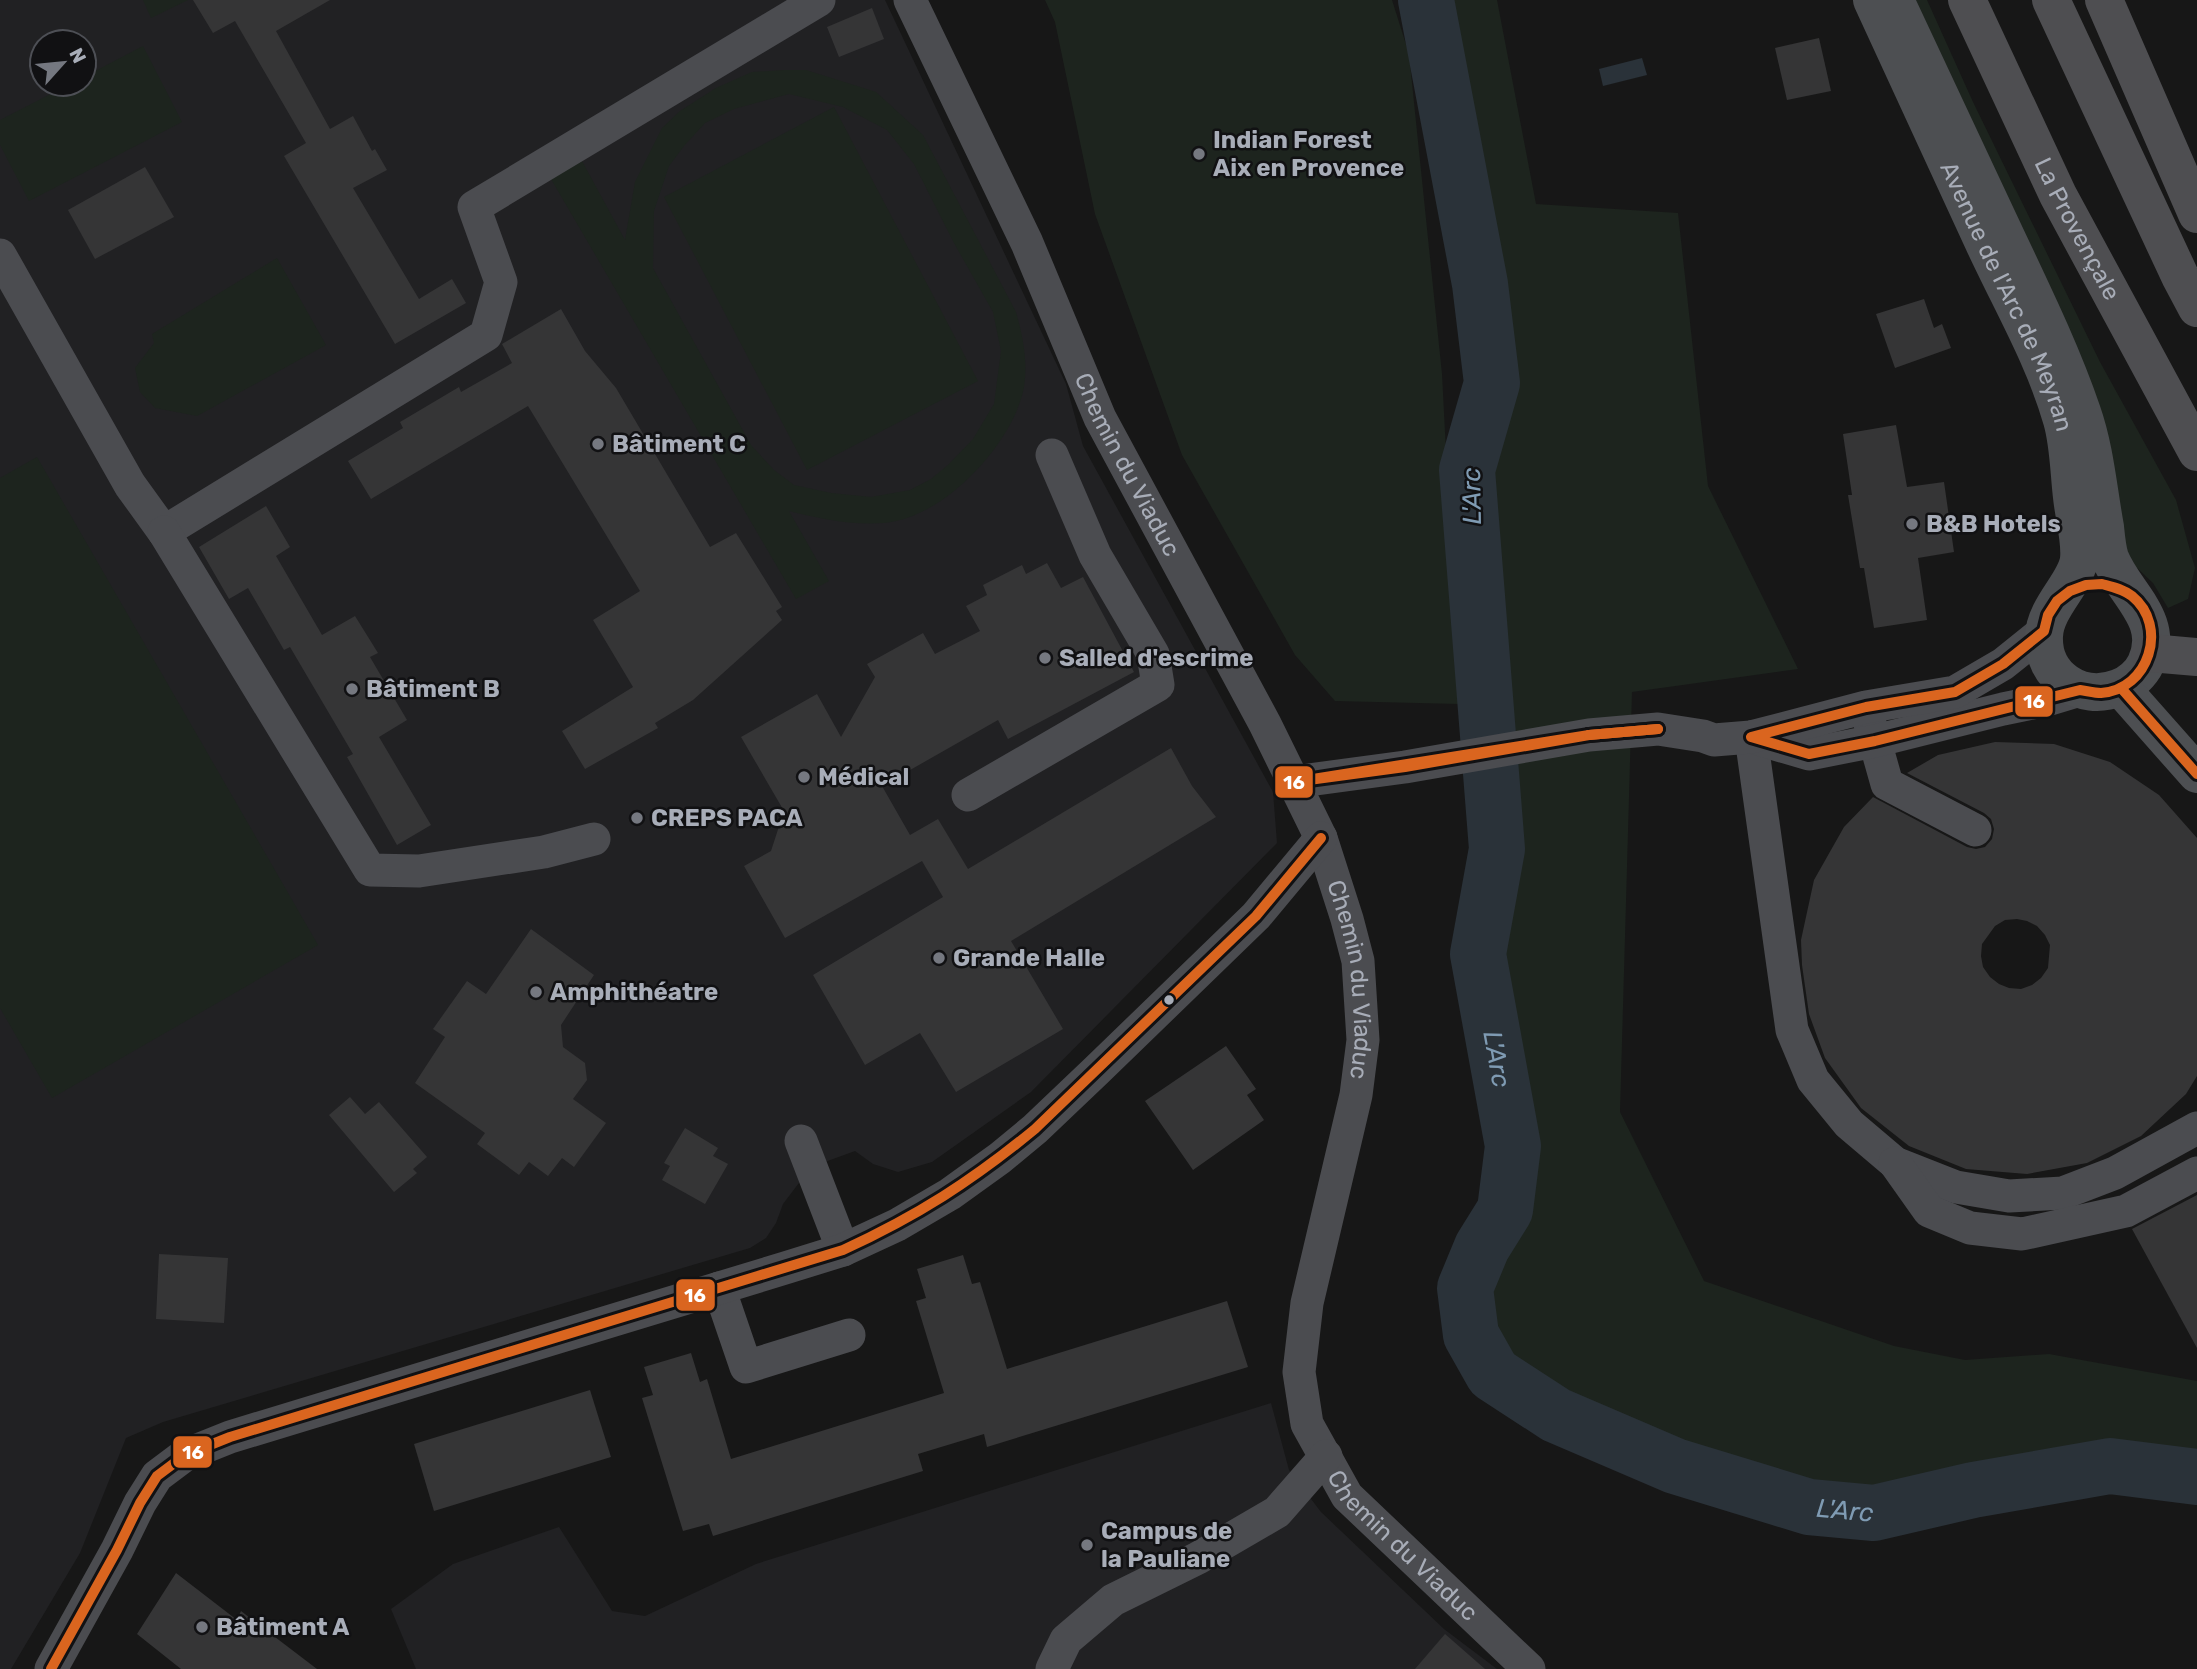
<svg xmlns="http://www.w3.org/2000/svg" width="2197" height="1669" font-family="Rubik,sans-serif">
<rect width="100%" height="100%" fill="#171717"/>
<g fill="#212123" fill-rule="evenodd">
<path d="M0,0h885l181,384 17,62 190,346 4,51 -246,249 -99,70 -34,10 -25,-8 -18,-13 -44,16 -28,37 -7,19 -10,15 -16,10 -587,174 -37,16 -46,115 -69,116h-11zM42,42h42v42h-42z"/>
<polygon points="1271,1403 1289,1470 1321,1512 1444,1629 1497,1669 416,1669 391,1609 453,1564 559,1527 612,1611 645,1616 756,1564"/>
</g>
<g fill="#1d241e" fill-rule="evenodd">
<polygon points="143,0 188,0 151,18"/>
<polygon points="1045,0 1392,0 1409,54 1442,374 1459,704 1335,701 1295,655 1182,455 1095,214 1055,22"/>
<polygon points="1426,0 1497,0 1536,204 1678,213 1708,486 1798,669 1632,692 1620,1112 1704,1281 1894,1346 1965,1360 2049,1354 2197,1381 2197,1477 2110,1466 1874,1513 1809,1507 1675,1466 1556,1415 1493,1374 1471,1335 1465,1288 1482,1247 1505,1210 1513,1146 1479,952 1497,848 1467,470 1492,383"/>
<polygon points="1906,0 1927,0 1973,102 2100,362 2176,500 2195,568 2188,599 2168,608 2153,583 2132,563"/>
<polygon points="143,46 182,122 29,201 0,145 0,120 70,84 84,84 84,77"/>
<path d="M784,70h22l70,22 47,43 93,177c7,25 12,49 8,75 -10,54 -74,123 -128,134 -32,7 -76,-2 -107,-10l40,70 -33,18 -245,-420 31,-18 43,79 10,-58 27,-54 18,-17 36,-23 36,-16zM789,94l54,13 44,23 27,34 40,79 39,69 8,39 -7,53 -21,35 -25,26 -17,14 -21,11 -39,7 -40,-4 -37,-8 -20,-15 -23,-25 -98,-177 1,-57 15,-45 15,-20 21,-23 29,-14z"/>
<polygon points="834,107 978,381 807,470 664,197"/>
<polygon points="277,258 326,345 197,416 155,408 140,392 135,368 154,343 152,334"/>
<polygon points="37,457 318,945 52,1098 0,1008 0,478"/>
</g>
<polygon fill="#2a3239" points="1642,58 1647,75 1603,86 1599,69"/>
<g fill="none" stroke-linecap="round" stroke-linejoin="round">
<path stroke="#2a3239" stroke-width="56" id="s1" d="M1426,0l54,284 12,99 -25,87 30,379 -19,105 35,192 -8,64 -23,37 -17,41 6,47 22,39 63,41 119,51 134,41 65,6 99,-23 137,-24 87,11"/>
</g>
<g fill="#353536" fill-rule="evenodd">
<polygon points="193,0 330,0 276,31 330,129 353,116 372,151 375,149 387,170 353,188 419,299 452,279 466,303 395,344 284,156 306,143 235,21 213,33"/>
<polygon points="872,8 884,39 839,57 827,27"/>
<polygon points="1819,38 1831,91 1787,100 1775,48"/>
<polygon points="145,167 174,217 95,259 68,210"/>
<polygon points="1924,299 1934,328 1942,324 1951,348 1895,368 1876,314"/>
<polygon points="561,309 585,351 616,388 710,547 736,533 782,607 776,611 782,620 693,700 655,723 658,728 585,769 562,731 633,687 593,620 640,591 528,406 371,499 348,461 403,428 400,422 459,387 461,392 512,363 502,344"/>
<polygon points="1896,425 1907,487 1944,482 1954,552 1918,558 1927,620 1874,628 1864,568 1860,568 1848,495 1852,495 1843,434"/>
<polygon points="266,506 290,547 276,556 322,635 355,616 378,653 370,657 407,720 379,737 431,825 397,845 347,757 353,754 290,647 284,650 248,588 229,599 199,547"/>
<polygon points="1047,563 1061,588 1083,577 1134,672 1008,739 998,720 882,786 910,835 938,819 968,869 1171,748 1192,786 1216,817 1011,941 1063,1029 956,1092 920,1033 865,1065 813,975 943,897 922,861 785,938 744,866 771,851 784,811 741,737 817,694 841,737 875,677 867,664 923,633 935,654 980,631 966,606 987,595 983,585 1022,565 1026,574"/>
<path d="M1995,742l59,2 56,18 49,33 38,43v238l-11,18 -45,42 -54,27 -60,11 -61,-5 -57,-23 -48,-38 -36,-50 -16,-44 -7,-49 -1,-25 13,-60 30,-53 29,-30 94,50 9,2 9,-2 7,-8 2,-10 -3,-10 -7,-6 -77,-40 31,-18zM2017,919l10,2 10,5 8,9 5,10 -2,23 -7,10 -9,7 -11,4 -12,-1 -10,-4 -9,-7 -7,-10 -2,-11 1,-12 13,-18 10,-6z"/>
<polygon points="531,929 594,975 561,1025 563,1047 585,1063 587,1080 573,1099 606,1123 574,1167 562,1158 548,1176 529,1162 519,1175 477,1144 485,1133 415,1083 445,1037 433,1029 467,981 486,994"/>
<polygon points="1226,1046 1256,1089 1247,1095 1264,1120 1193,1170 1145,1101"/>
<polygon points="350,1097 365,1114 379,1102 427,1157 413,1169 417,1173 394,1192 329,1115"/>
<polygon points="685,1128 718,1148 713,1156 728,1164 705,1204 662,1180 670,1166 664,1163"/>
<polygon points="2197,1195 2197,1348 2132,1229"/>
<polygon points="159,1254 228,1258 224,1323 156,1319"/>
<polygon points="963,1255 972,1284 980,1282 1007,1369 1227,1301 1248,1367 987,1447 984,1434 918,1454 923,1471 713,1536 709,1524 683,1531 642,1398 653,1395 644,1367 691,1353 700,1382 707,1379 731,1459 944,1393 916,1301 926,1298 917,1269"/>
<polygon points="590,1390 611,1457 434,1511 414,1444"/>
<polygon points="176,1573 237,1620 241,1611 317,1669 181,1669 137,1634"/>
<polygon points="1445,1634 1485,1669 1415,1669"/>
</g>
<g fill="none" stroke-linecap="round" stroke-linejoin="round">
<g stroke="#4b4c50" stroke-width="33">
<path id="s2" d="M910,0l117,243 73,175 165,306 56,114 26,81 11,42 5,79 -7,55 -49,208 -8,69 8,52 40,72 182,173"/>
<polyline points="0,255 130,485 164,532 486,335 501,282 474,207 819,0"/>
<polyline points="164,532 370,870 419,871 544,852 594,839"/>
<polyline points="1869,720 1887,784 1975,830"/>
<polyline points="1751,737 1792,1030 1813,1080 1849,1124 1895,1163 1956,1187 2009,1196 2063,1193 2115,1173 2197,1128"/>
<polyline points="1751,737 1809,754 1875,741 2003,709 2047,700 2080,690"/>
<polyline points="1294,782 1405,767 1589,735 1658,729 1703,736 1714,740 1751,737 1866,707 1955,692 2003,664 2044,631"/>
<polyline points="968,795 1158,685 1153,654 1095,555 1052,455"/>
<polyline points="801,1141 843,1250"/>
<polyline points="1895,1163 1929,1211 1970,1228 2022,1234 2126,1211 2197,1173"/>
<polyline points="719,1288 746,1367 849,1335"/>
<polyline points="51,1669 117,1550 140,1503 157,1476 185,1455 230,1437 785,1268 843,1250 897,1225 950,1194 1000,1158 1035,1129 1097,1070 1256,916 1321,838"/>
<polyline points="1052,1669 1066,1640 1113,1600 1198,1558 1277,1512 1326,1456"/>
</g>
<g stroke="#4d4f52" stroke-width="38">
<path id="s3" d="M1872,0c37,80 74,161 111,241 27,59 61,116 79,179 7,24 7,52 10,77 2,20 9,43 7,62 -2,23 -34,48 -35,77 -2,41 37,66 74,52 12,-4 23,-14 28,-25 20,-43 -22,-69 -36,-105 -3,-9 -4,-21 -5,-31 -7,-38 -10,-78 -23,-115 -22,-64 -52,-124 -81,-186 -35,-75 -71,-151 -106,-226"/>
<polyline points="2121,688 2197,774"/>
</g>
<g stroke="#4e4e51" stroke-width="38">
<path id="s4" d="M1967,0l91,195 139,257"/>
<polyline points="2051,0 2180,276 2197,308"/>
<polyline points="2104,0 2197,214"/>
<polyline points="2150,653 2197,657"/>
</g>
<defs>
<g id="bus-1">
<path d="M2102,584c11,3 21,5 30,12 37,30 17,94 -31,97 -6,0 -14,-2 -21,-3l-205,51 -66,13 -58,-17 115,-30 89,-15 48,-28 41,-33 4,-16 9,-14 13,-10 16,-6z"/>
<polyline points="2121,688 2197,774"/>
<polygon points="1589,735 1405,767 1294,782"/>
<polyline points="1589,735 1658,729"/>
<polyline points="1589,735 1658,729"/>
<path d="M51,1669l66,-119 23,-47 17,-27 28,-21 45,-18 613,-187c74,-34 129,-69 192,-121l221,-213 65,-78"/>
</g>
</defs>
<use href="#bus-1" stroke="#111113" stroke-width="16"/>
<use href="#bus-1" stroke="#da651f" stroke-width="10"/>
</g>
<g fill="#757880" stroke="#111113" stroke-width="2.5">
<circle cx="1199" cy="154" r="7"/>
<circle cx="598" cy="444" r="7"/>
<circle cx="1912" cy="524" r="7"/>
<circle cx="1045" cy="658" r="7"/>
<circle cx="352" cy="689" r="7"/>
<circle cx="804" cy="777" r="7"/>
<circle cx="637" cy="818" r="7"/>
<circle cx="939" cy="958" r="7"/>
<circle cx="536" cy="992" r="7"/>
<circle cx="1087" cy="1545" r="7"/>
<circle cx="202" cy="1627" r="7"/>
</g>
<circle fill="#a8adb8" stroke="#111113" stroke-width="2.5" cx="1169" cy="1000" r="6"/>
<g text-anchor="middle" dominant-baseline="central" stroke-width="5" stroke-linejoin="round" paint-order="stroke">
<g font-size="24" font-weight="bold" fill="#a8adb8" stroke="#111113" text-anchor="start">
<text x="1213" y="140">Indian Forest<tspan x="1213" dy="28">Aix en Provence</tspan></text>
<text x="612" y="444">Bâtiment C</text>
<text x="1926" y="524">B&amp;B Hotels</text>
<text x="1059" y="658">Salled d'escrime</text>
<text x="366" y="689">Bâtiment B</text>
<text x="818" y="777">Médical</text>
<text x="651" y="818">CREPS PACA</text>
<text x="953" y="958">Grande Halle</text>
<text x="550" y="992">Amphithéatre</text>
<text x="1101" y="1531">Campus de<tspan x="1101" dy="28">la Pauliane</tspan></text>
<text x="216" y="1627">Bâtiment A</text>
</g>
<g font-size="24" fill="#a8adb8" stroke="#111113">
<text stroke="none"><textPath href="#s4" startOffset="254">La Provençale</textPath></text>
<text stroke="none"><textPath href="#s3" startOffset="326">Avenue de l'Arc de Meyran</textPath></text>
<text stroke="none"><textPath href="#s2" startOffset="513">Chemin du Viaduc</textPath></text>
<text stroke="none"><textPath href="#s2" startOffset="1080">Chemin du Viaduc</textPath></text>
<text stroke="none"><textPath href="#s2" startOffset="1689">Chemin du Viaduc</textPath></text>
</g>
<g font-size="26" font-style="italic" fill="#7f9bb3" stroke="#111113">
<text transform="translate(1472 496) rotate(-91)">L'Arc</text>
<text stroke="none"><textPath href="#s1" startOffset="1073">L'Arc</textPath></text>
<text stroke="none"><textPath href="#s1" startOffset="1787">L'Arc</textPath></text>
</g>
</g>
<g stroke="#111113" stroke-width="2.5">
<rect x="2014" y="685" width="40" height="33" rx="7" fill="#da651f"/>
<rect x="1274" y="765" width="40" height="34" rx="7" fill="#da651f"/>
<rect x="675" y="1278" width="41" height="34" rx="7" fill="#da651f"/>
<rect x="172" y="1435" width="41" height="34" rx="7" fill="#da651f"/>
</g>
<g font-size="19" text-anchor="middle" font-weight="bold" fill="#fff">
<text x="2034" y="708">16</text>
<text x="1294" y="789">16</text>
<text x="695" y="1302">16</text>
<text x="193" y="1459">16</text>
</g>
<g transform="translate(63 63) rotate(63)"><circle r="33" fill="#111113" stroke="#4d4f55" stroke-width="2"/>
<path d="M0-5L12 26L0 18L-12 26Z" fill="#757880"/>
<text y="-10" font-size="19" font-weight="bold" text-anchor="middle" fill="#a8adb8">N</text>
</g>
</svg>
